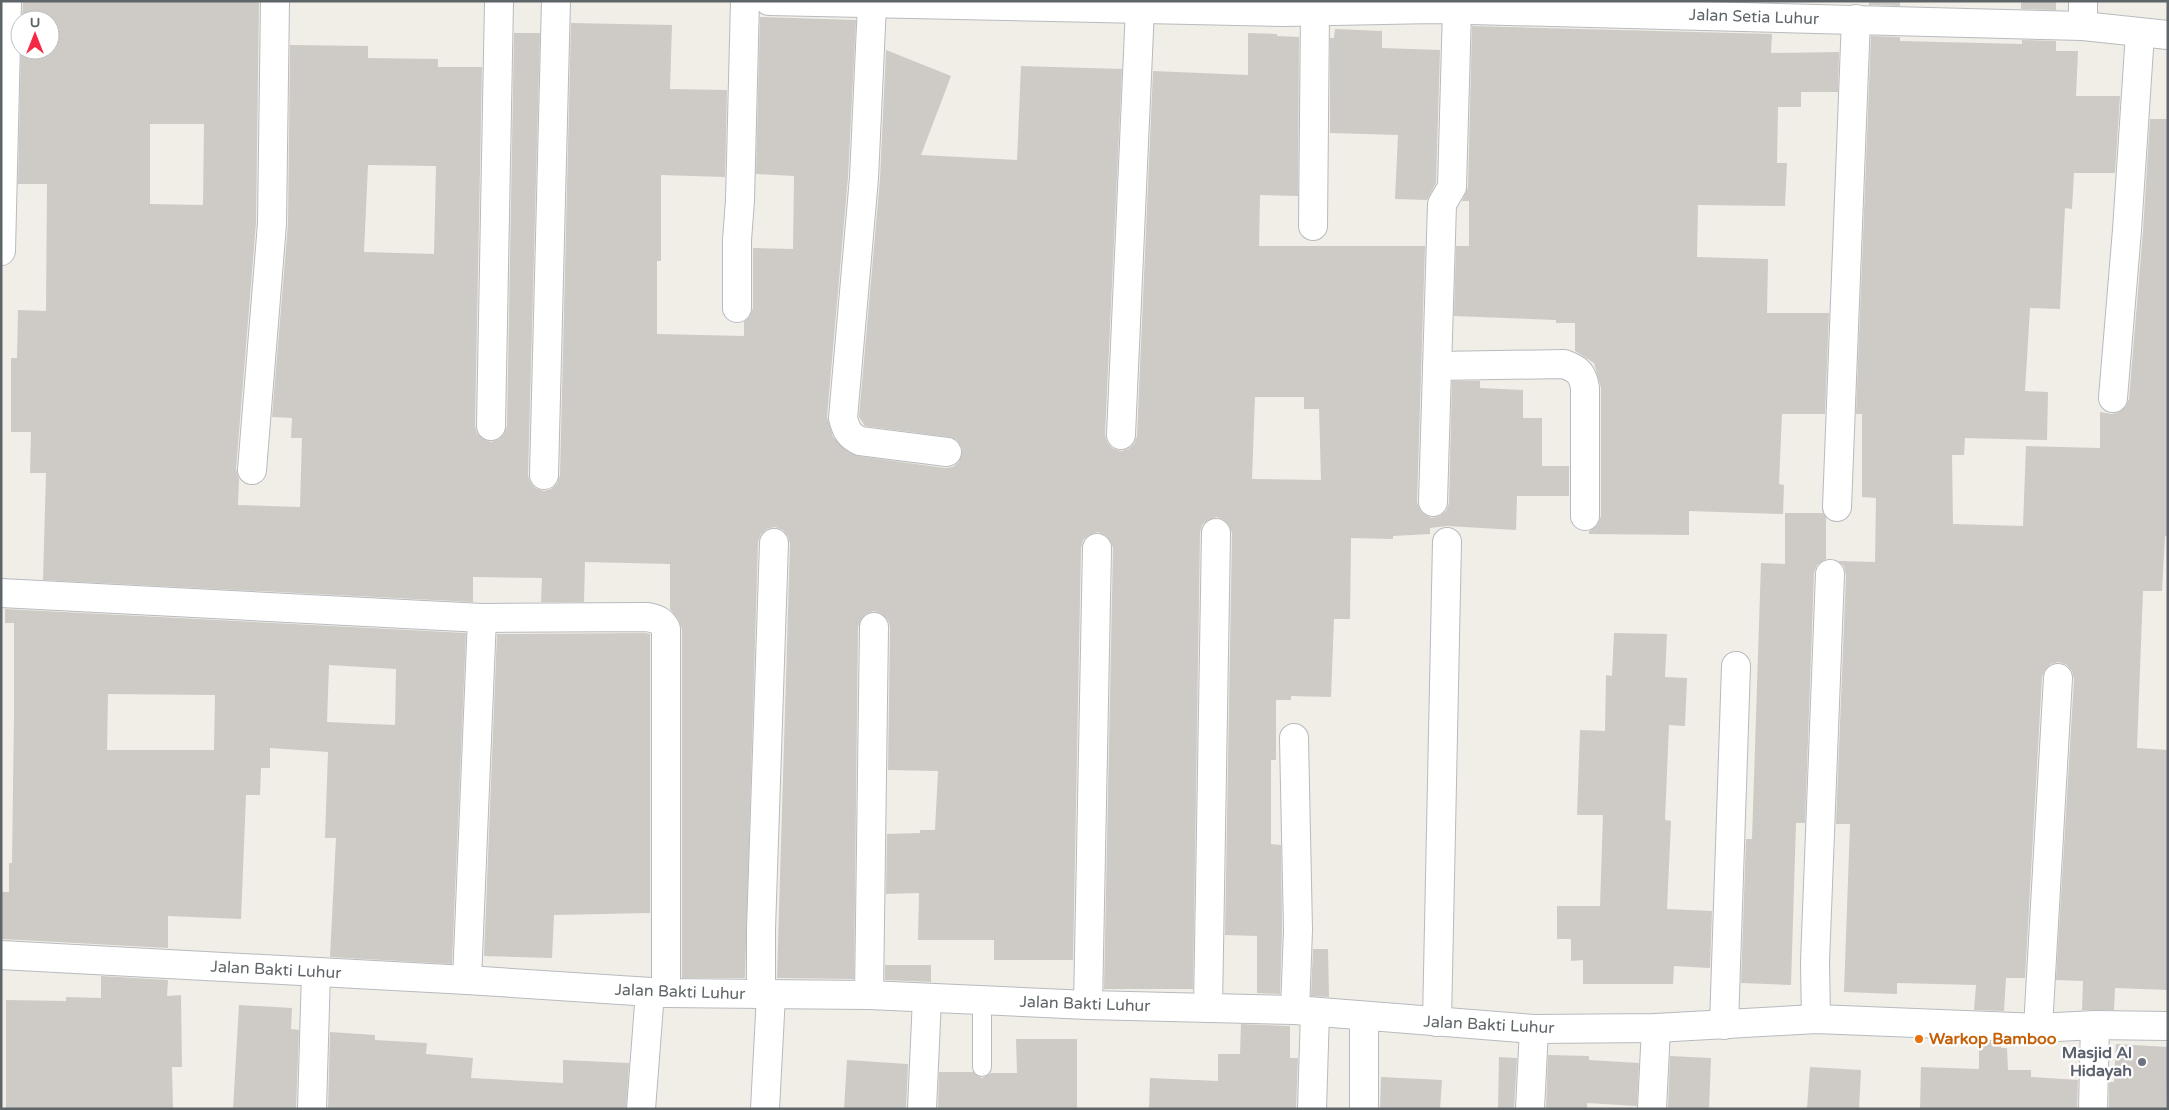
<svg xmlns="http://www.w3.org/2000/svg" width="2169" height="1110" font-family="'Varela Round',sans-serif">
<rect width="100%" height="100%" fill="#f1ede7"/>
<g fill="#cecac6" fill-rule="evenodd">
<path d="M23,1h236l-3,222 -20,246 3,10 -1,26 62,2 2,-69h-11l1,-20 -20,-1 16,-193 2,-179 78,1v12l70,1v8h44l-7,359 2,7 6,6 8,3 8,-3 5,-5 3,-8 7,-393h26l-12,442 2,7 5,6 9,3 7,-2 6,-5 3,-9 11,-452 101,2 -2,64 57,1 -2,87 -64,-2v86h-4v73l87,2v-14l6,-6 3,-8v-60l40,1 1,-73 -38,-2 4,-157 96,3 -8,157 -21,240 6,20 15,15 10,4 87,12 8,-1 6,-5 3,-9 -1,-7 -4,-6 -8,-3 -84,-11 -6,-9 21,-238 6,-129 65,26 -30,79 96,5 4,-94 101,3 -17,365 2,8 5,6 9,3 7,-2 6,-5 3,-8 16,-365 95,4v-42l29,1v2l22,1 -1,159 -38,-1 -1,51h166l-8,256 3,8 5,5 7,3 8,-2 6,-5 3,-8 3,-122h28v7l43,2v28h19v48h27v30h-52l-1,34 -69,-4 -17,2v6l-37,2v3l-42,-1 -1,81h-16l-3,78 -40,-1v4h-15v60h-5v84l10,1 1,85 -2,64 -23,-1v-57l-32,-1 7,-402 -3,-8 -5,-5 -7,-3 -9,3 -6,5 -2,8 -7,456h-89l9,-441 -3,-8 -5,-5 -7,-3 -9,3 -6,5 -2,8 -8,412h-79v-20h-76l1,-47 -33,1 1,-60 33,-1v-3h15l3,-59 -50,-1 2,-143 -2,-7 -6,-6 -8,-3 -8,3 -5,5 -3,8 -4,352 -77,-1 13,-434 -2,-8 -5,-6 -8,-3 -8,2 -6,5 -3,8 -13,436h-63v-349l-4,-10 -8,-10v-45l-85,-2 -1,40h-43l1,-24 -69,-1v25l-430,-22 3,-107h-16l1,-41h-20v-74h6l1,-48 28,1 1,-127h-29l3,-134h29v-30h-28zM150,124h54l-1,81 -53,-1zM368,165l68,1 -2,88 -70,-2zM1255,397h49v12h15l2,71 -69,-1z"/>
<polygon points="1869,1 1900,1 1900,6 1869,5"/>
<polygon points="2021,1 2056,1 2056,10 2021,9"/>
<polygon points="1472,26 1772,34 1771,53 1839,52 1838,92 1801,92 1801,107 1778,107 1777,163 1787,163 1785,206 1698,205 1697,257 1768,259 1767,313 1829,313 1825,414 1782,414 1779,484 1784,485 1783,514 1689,511 1689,535 1589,534 1589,531 1598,524 1601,516 1601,388 1594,363 1575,351 1575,323 1556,323 1556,320 1454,316 1456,246 1469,246 1469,201 1462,201 1468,187"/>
<polygon points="1335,29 1382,31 1382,48 1440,50 1436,183 1427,200 1395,199 1398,135 1330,133 1330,38 1334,38"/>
<polygon points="1871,36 1900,37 1900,41 2022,44 2022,40 2056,41 2056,51 2078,51 2076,96 2120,96 2115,173 2074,173 2072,209 2065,208 2060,309 2030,308 2025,391 2048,392 2047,440 1965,438 1964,455 1952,455 1953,524 2023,526 2026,446 2100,448 2100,412 2112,414 2119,412 2126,406 2129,399 2143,231 2150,119 2168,119 2167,536 2165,536 2162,591 2143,591 2137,748 2168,750 2168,990 2115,988 2114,1010 2082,1010 2083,981 2056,980 2074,679 2072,671 2067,665 2059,662 2051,664 2045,670 2042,677 2025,978 2006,978 2004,1011 1974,1010 1976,985 1897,983 1897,994 1844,992 1850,824 1836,824 1846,575 1844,566 1838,561 1875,562 1876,498 1862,497 1862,414 1856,414"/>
<polygon points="1785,513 1823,513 1826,517 1826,559 1817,565 1814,573 1805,823 1796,823 1791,985 1741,983 1746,839 1752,839 1761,563 1785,564"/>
<path d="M5,609l461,24 -14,331 -122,-7 6,-119h-11l3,-86 -58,-4v20h-9l-1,27h-14l-5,124 -73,-3v32l-166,-9v-47h7v-29h3l2,-150v-90h-9zM329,665l67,4 -1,56 -68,-3zM108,694l107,1 -1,55h-107z"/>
<polygon points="645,633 650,634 650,913 554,915 552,958 484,956 497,634"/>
<polygon points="1614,633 1667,634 1665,677 1687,678 1685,726 1669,725 1665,820 1671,821 1667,909 1712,911 1710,968 1674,966 1673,984 1583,984 1583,960 1571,961 1571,939 1557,939 1557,906 1600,906 1603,815 1577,815 1580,730 1605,731 1606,675 1612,676"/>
<polygon points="1313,949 1328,949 1329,997 1311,996"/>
<polygon points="885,965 931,965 931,982 885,980"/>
<polygon points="101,976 168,980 167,996 181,995 182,1067 172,1067 173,1109 6,1109 6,1000 66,1001 66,997 101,998"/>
<polygon points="239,1005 292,1008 291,1029 299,1030 296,1109 233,1109"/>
<polygon points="1241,1024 1290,1026 1290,1058 1298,1058 1296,1109 1149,1109 1150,1078 1218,1081 1218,1054 1240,1054"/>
<polygon points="330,1032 375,1035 375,1040 427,1043 426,1054 473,1058 471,1078 563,1083 563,1060 629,1063 626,1109 328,1109"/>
<polygon points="1016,1039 1077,1039 1077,1109 938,1109 939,1072 973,1072 982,1078 991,1073 1017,1073"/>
<polygon points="1979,1041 2001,1042 2001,1048 2007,1048 2008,1070 2031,1070 2031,1077 2078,1080 2077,1109 1920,1109 1921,1067 1979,1069"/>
<polygon points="2116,1044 2168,1047 2166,1109 2109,1109 2109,1082 2114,1082"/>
<polygon points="1548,1055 1589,1056 1589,1060 1639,1063 1637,1106 1587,1103 1587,1109 1546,1109"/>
<polygon points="1670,1056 1711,1058 1709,1109 1668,1109"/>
<polygon points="1499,1057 1517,1058 1514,1109 1498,1109"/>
<polygon points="847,1060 908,1064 906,1109 844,1109"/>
<polygon points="1810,1067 1861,1070 1859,1109 1807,1109"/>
<polygon points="1381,1077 1442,1080 1440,1109 1380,1109"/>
</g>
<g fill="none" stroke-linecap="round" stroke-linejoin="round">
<defs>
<polyline id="lane" points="982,1000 982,1067"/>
<g id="street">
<polyline points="769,1 1283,12 1434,9 2083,26 2168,35"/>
<path d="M872,4l-8,174 -21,240c3,12 6,18 17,23l87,11"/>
<polyline points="2083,26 2083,1"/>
<polyline points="1313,226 1315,11"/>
<polyline points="1,251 7,1"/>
<polyline points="737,308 737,240 740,200 745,1"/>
<path d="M1437,366l127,-2c14,5 19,10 21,24v128"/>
<polyline points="2113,398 2127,230 2140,33"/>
<polyline points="491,426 499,1"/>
<polyline points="1121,435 1140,8"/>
<polyline points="252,470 272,224 275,1"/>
<polyline points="544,475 556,1"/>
<polyline points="1433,502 1442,204 1452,187 1457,10"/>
<polyline points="1837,507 1856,19"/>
<path d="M1,593l481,25 165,-1c9,2 15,3 19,12v364"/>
<polyline points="1294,738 1298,930 1295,1010"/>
<polyline points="1,955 467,980 666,993 869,995 1088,1005 1295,1010 1534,1029 1656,1028 1816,1019 2038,1028 2095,1025 2168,1026"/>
<polyline points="467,980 482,618"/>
<polyline points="761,995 761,929 774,543"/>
<polyline points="869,995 874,627"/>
<polyline points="1088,1005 1097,548"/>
<polyline points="1208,1008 1216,533"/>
<polyline points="1364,1017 1364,1109"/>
<polyline points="1816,1019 1815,962 1830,574"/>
<polyline points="1437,1022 1447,542"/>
<polyline points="1724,1025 1736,666"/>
<polyline points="2038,1028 2058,678"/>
<polyline points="312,1109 316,972"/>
<polyline points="641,1109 650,992"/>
<polyline points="765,1109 771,995"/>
<polyline points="922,1109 927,998"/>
<polyline points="1312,1109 1315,1012"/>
<polyline points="1530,1109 1534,1029"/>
<polyline points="1652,1109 1656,1028"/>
<polyline points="2093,1109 2095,1025"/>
</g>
</defs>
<use href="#lane" stroke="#b7bbbe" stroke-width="20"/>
<use href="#street" stroke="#b7bbbe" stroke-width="30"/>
<use href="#lane" stroke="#fff" stroke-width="18"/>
<use href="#street" stroke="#fff" stroke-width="28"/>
</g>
<circle fill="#e8710a" stroke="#fff" stroke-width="2" cx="1919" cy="1039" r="5"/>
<circle fill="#6b7280" stroke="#fff" stroke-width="2" cx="2142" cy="1062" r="5"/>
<g text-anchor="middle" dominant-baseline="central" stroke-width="4.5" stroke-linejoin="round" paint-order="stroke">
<g font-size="16" fill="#5e6568" stroke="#fff">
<text transform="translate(1754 17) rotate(2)">Jalan Setia Luhur</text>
<text transform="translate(276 970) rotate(3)">Jalan Bakti Luhur</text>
<text transform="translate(680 992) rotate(2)">Jalan Bakti Luhur</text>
<text transform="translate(1085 1004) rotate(2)">Jalan Bakti Luhur</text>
<text transform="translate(1489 1025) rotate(3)">Jalan Bakti Luhur</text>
</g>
<g font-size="16" font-weight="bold" fill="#c56008" stroke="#fff" text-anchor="start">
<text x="1929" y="1039">Warkop Bamboo</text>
</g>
<g font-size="16" font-weight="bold" fill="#5b616d" stroke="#fff" text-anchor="end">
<text x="2132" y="1053">Masjid Al<tspan x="2132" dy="18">Hidayah</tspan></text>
</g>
</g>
<rect width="2169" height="1110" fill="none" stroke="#5e6568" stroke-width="5"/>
<g transform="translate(35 35)"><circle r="24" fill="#ffffff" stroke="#bfc1c3"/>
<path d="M0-4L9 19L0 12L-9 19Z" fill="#f62843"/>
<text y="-8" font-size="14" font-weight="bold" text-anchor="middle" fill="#5e6568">U</text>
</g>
</svg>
